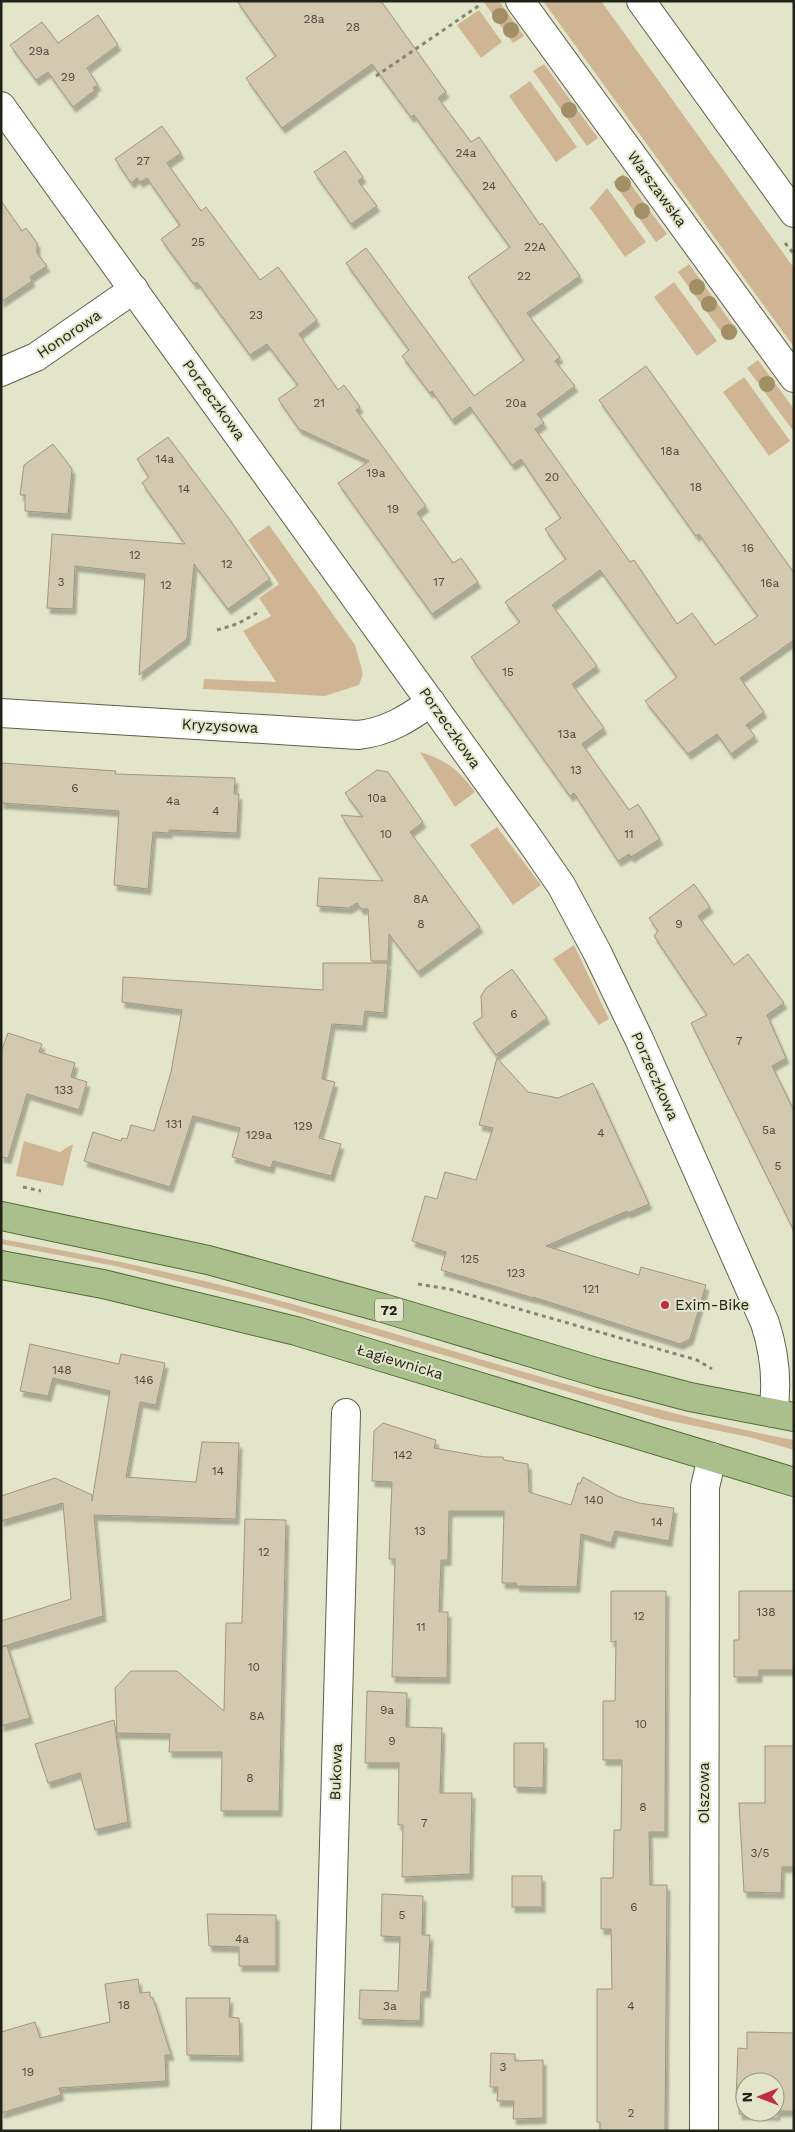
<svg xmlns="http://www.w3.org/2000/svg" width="795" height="2132" font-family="'Work Sans',sans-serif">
<defs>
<filter id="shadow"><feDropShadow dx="3" dy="5.5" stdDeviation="1" flood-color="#0004"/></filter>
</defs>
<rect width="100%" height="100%" fill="#e3e5ca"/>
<g fill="#d0b595">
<polygon points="483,1 499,1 524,36 513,43"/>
<polygon points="543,1 601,1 794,268 794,347"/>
<polygon points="479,10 502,42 481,58 457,25"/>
<polygon points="544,64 598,138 587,146 533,71"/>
<polygon points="530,81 577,147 556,162 509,96"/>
<polygon points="623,174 667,234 656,242 613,182"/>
<polygon points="607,188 646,242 625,257 590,208"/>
<polygon points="689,264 738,332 727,340 678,272"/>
<polygon points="674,282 717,341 697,356 654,297"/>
<polygon points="758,360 794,409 794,432 747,368"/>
<polygon points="744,377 790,441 769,456 723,392"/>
<polygon points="269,525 355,645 363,674 359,685 325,696 203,689 204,679 276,682 243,631 271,616 259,598 279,584 248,540"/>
<path d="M420,752c25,7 40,19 55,40l-20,15z"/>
<polygon points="497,827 541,885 513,905 470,845"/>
<polygon points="574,945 609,1019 599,1025 553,959"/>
<polygon points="24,1141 60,1152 71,1145 73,1145 63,1186 16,1176"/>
<path d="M1,1239c89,16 178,34 265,58 176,47 348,109 528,143v10l-45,-13 -88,-18 -398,-117 -148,-36 -114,-22z"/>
</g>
<g fill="#d2c9b0" stroke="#9f977f" fill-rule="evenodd" filter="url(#shadow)">
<polygon points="237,1 381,1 446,92 438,98 471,142 479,137 540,225 542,223 580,276 527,313 560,357 555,361 575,386 537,414 544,423 535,429 630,562 634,560 677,624 692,613 715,645 758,616 699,534 696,536 599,400 646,366 794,573 794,640 740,678 764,712 746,725 755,736 731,754 717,734 688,754 645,701 677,677 600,570 552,605 597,666 572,684 604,728 582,744 629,810 638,804 660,839 631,857 629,854 618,861 574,793 570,796 471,657 520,622 505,602 566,559 545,529 561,518 521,459 512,465 470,407 452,420 432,391 430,393 402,356 409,350 346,263 366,248 474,396 524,360 468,277 510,247 414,115 411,117 372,64 282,128 246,78 276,56"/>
<polygon points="98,15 118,45 87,68 98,85 93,88 95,90 73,107 48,72 36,80 10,45 42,22 58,43"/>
<polygon points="162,126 181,153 167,163 201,211 206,207 260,280 278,267 317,320 299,334 338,390 344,385 360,407 356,410 426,506 417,513 453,563 461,558 478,582 432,614 338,483 369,461 299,429 278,399 298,385 267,344 250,355 197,282 194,284 161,239 180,225 147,178 140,182 137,178 131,183 115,159"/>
<polygon points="345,151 363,177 358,181 377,206 351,224 314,172"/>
<polygon points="1,201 22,231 26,228 37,243 37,253 47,266 30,277 32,281 1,302"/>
<polygon points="168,437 230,520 270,579 228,609 194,564 187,639 139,675 145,574 75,566 73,609 47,608 52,534 185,544 142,483 149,477 137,459"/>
<polygon points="53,444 72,469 68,514 25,511 25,495 20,495 24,465"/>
<polygon points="1,763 116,771 115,774 235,778 234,794 239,794 237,833 169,830 169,833 153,832 148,889 114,885 119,811 1,803"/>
<polygon points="377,770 388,772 423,822 410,832 480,927 418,972 389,934 388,961 371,961 368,909 361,909 357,903 349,908 317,906 319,878 383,881 341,815 363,817 345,793"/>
<polygon points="694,884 710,907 698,916 734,965 748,954 784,1003 767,1015 786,1058 772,1066 794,1111 794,1231 691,1023 707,1015 654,936 658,931 649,918"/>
<polygon points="323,963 388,963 384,1013 365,1011 363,1026 332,1024 322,1079 335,1082 319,1138 341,1144 331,1176 273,1161 271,1168 232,1157 240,1128 193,1116 170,1187 84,1161 93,1132 121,1141 122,1138 127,1139 131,1125 154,1131 171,1072 182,1010 122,1002 123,977 323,990"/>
<polygon points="512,969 547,1018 496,1055 473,1023 482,1017 481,996 486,988"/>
<polygon points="8,1033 42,1044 39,1052 75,1063 71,1077 87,1082 79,1110 27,1094 8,1158 1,1157 1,1052"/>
<polygon points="497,1058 528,1092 558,1098 593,1083 649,1204 628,1213 627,1211 546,1246 639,1275 641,1267 706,1285 690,1339 680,1344 533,1297 533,1298 441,1270 446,1252 412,1241 425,1196 437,1199 445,1172 476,1180 493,1128 479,1125"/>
<polygon points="30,1344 119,1364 121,1354 165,1363 156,1405 140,1402 126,1477 196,1482 202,1442 239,1443 236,1519 94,1515 103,1616 1,1647 1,1621 71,1599 63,1503 1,1521 1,1496 55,1478 92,1495 92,1501 110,1391 53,1378 48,1396 20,1391"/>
<polygon points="383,1423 436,1440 434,1448 485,1457 503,1457 504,1460 528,1464 529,1492 571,1505 578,1483 580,1484 583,1477 617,1496 639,1503 674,1508 669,1541 615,1531 611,1543 581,1534 577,1587 517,1586 516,1583 502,1583 504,1511 449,1511 448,1560 441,1560 439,1612 448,1612 447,1678 392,1677 395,1559 389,1559 392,1482 372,1481 374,1431"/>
<polygon points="245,1519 286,1520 279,1811 221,1811 222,1752 169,1752 170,1734 117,1733 115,1688 131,1671 177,1671 224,1711 226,1623 242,1623"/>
<polygon points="611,1591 666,1591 665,1832 649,1832 650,1885 667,1885 665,2131 600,2131 600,2122 597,2122 597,1989 612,1989 611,1929 601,1929 601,1878 613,1878 614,1830 621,1830 622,1760 603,1760 603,1701 615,1701 616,1641 611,1642"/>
<polygon points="739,1591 794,1591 794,1670 759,1670 759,1677 734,1677 734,1640 739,1640"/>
<polygon points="7,1646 30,1718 1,1726 1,1647"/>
<polygon points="367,1691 407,1693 406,1727 442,1728 440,1793 472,1793 470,1874 402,1877 403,1825 398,1825 399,1763 365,1763"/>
<polygon points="114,1720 128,1822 95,1830 80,1773 48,1783 35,1744"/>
<polygon points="514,1743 544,1743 543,1788 514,1787"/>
<polygon points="765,1746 794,1746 794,1867 782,1867 781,1893 744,1892 739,1803 765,1803"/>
<rect x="512" y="1876" width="30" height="31"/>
<polygon points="382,1894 423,1896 422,1935 430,1935 427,1992 421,1992 420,2021 359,2019 360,1990 398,1991 400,1937 381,1936"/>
<polygon points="207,1914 276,1915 276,1966 239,1966 239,1947 209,1946"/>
<polygon points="138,1979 140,1993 150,1992 150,1997 153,1998 171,2055 165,2055 166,2081 59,2088 61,2095 1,2113 1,2032 35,2022 40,2038 110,2022 105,1984"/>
<polygon points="186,1998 230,1998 229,2017 239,2018 240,2056 187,2055"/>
<path d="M747,2032l47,1v78h-17v4l-38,-1v-15h-3l2,-51 9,1zM745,2082h30v30h-30z"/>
<polygon points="491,2053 515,2054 515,2061 543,2060 543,2118 513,2119 514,2101 497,2101 498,2087 490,2087"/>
</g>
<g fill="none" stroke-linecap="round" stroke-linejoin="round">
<defs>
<g id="minor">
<polyline points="520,1 794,378"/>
<polyline points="641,1 794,213"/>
<path d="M1,106l526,730 34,49 36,67 42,87 126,284c10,31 13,59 8,90"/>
<polyline points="1,372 36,357 134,289"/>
<path d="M1,713l357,22c29,-3 51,-17 73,-33"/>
<polyline points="326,2131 346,1413"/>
<polyline points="704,2131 705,1487 712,1457"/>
</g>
<g id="major">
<polyline points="1,1216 208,1260 383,1308 599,1373 690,1397 794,1417"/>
<polyline points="1,1265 103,1284 296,1331 794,1482"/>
</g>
</defs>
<use href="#minor" stroke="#5f6049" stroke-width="30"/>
<use href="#major" stroke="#546c31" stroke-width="30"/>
<g stroke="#848673" stroke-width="3" stroke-dasharray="4 4" stroke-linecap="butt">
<polyline points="376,76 480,5"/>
<polyline points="785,243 794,254"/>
<polyline points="217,630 237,624 257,613"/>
<polyline points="23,1187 41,1191"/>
<polyline points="418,1284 449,1289 697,1360 712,1369"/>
</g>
<use href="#minor" stroke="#fff" stroke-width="28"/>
<use href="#major" stroke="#a9bf8c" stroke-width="28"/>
</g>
<g fill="#a28f66">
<circle cx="500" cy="16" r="8"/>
<circle cx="511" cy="30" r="8"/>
<circle cx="569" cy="110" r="8"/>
<circle cx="623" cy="184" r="8"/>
<circle cx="642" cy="211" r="8"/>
<circle cx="697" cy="287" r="8"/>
<circle cx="709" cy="304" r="8"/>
<circle cx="729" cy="332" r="8"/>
<circle cx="767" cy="384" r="8"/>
</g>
<circle fill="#be2d46" stroke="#e3e5ca" stroke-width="2" cx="665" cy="1305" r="5"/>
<g text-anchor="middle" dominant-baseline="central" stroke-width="4" stroke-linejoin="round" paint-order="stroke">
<g font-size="12" fill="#4d4c3e">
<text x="314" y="19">28a</text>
<text x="353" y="27">28</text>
<text x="39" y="51">29a</text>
<text x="68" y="77">29</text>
<text x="466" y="153">24a</text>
<text x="143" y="161">27</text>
<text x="489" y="186">24</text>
<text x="198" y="242">25</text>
<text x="535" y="247">22A</text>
<text x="524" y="276">22</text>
<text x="256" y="315">23</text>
<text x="319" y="403">21</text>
<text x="516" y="403">20a</text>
<text x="670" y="451">18a</text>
<text x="165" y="459">14a</text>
<text x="376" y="473">19a</text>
<text x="552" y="477">20</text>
<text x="696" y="487">18</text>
<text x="184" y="489">14</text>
<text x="393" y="509">19</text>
<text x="748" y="548">16</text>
<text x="135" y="555">12</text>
<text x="227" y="564">12</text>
<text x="61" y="582">3</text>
<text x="439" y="582">17</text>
<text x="770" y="583">16a</text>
<text x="166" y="585">12</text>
<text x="508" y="672">15</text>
<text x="567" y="734">13a</text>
<text x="576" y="770">13</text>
<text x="75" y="788">6</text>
<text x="377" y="798">10a</text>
<text x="173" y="801">4a</text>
<text x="216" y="811">4</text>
<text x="386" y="834">10</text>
<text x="629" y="834">11</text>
<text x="421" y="899">8A</text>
<text x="421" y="924">8</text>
<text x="679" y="924">9</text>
<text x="514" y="1014">6</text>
<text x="739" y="1041">7</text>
<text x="64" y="1090">133</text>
<text x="174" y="1124">131</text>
<text x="303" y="1126">129</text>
<text x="769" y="1130">5a</text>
<text x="601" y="1133">4</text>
<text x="259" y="1135">129a</text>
<text x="778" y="1166">5</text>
<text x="470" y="1259">125</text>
<text x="516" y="1273">123</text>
<text x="591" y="1289">121</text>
<text x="62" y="1370">148</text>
<text x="144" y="1380">146</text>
<text x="403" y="1455">142</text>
<text x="218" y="1471">14</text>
<text x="594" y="1500">140</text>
<text x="657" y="1522">14</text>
<text x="420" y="1531">13</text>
<text x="264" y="1552">12</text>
<text x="766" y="1612">138</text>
<text x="639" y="1616">12</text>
<text x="421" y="1627">11</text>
<text x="254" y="1667">10</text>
<text x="387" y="1710">9a</text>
<text x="257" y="1716">8A</text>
<text x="641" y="1724">10</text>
<text x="392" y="1741">9</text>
<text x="250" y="1778">8</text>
<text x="643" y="1807">8</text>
<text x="424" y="1823">7</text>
<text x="760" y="1853">3/5</text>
<text x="634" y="1907">6</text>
<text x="402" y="1915">5</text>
<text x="242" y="1939">4a</text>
<text x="124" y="2005">18</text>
<text x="390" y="2006">3a</text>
<text x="631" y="2006">4</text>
<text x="503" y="2067">3</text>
<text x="28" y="2072">19</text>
<text x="631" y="2113">2</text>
</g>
<rect fill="#e3e5ca" stroke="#5b5c4d" stroke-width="1" x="375" y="1298.5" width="28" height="23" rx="4"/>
<g font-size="14" font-weight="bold" fill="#212218">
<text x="389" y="1310">72</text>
</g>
<g font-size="15" fill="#212218" stroke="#e3e5ca">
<text transform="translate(657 189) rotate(54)">Warszawska</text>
<text transform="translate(69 334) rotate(-34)">Honorowa</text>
<text transform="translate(214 400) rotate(54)">Porzeczkowa</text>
<text transform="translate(220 726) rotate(3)">Kryzysowa</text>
<text transform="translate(450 728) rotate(55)">Porzeczkowa</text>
<text transform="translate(655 1076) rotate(66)">Porzeczkowa</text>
<text transform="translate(400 1362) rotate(17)">Łagiewnicka</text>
<text transform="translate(336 1772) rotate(-88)">Bukowa</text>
<text transform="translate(704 1793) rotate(-90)">Olszowa</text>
</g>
<g font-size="15" fill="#212218" stroke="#e3e5ca" text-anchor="start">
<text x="675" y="1305">Exim-Bike</text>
</g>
</g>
<rect width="795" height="2132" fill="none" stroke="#212218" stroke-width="5"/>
<g transform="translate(760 2097) rotate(269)"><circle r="24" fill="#e3e5ca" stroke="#959783"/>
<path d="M0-4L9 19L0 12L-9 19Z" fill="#be2d46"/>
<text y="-8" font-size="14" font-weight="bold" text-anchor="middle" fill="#212218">N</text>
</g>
</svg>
